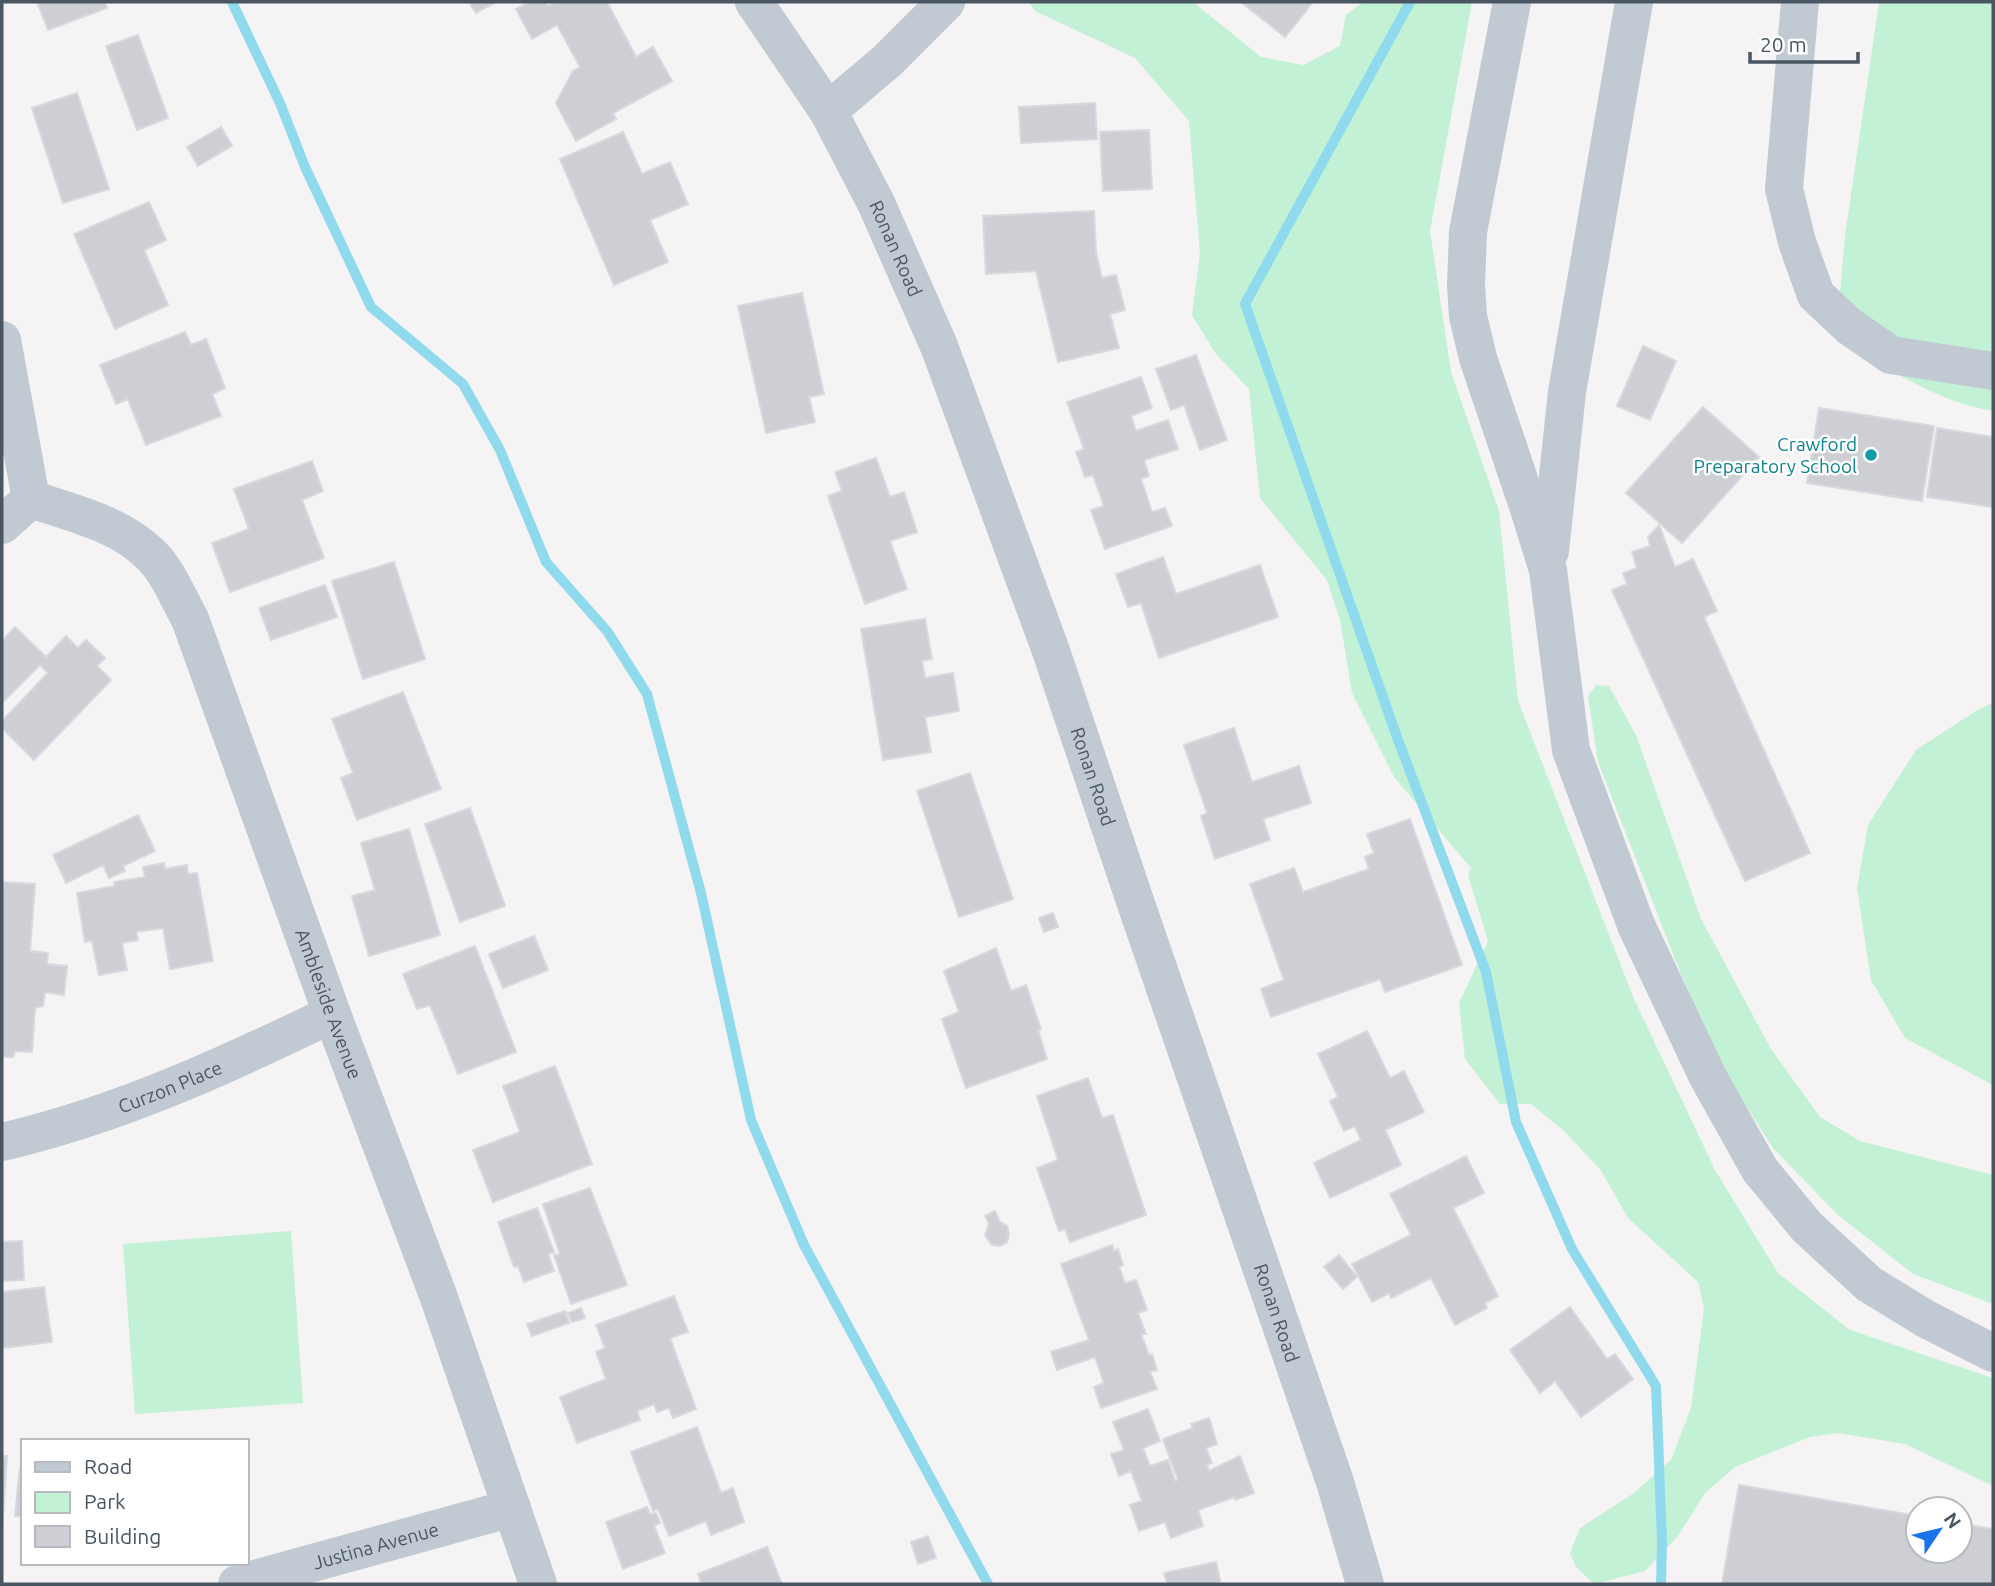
<svg xmlns="http://www.w3.org/2000/svg" width="1995" height="1586" font-family="Ubuntu,sans-serif">
<rect width="100%" height="100%" fill="#f5f3f3"/>
<g fill="#c3f1d5">
<polygon points="1028,2 1193,2 1261,57 1303,65 1340,46 1346,15 1363,2 1472,2 1430,231 1451,372 1499,511 1518,701 1634,999 1715,1170 1778,1273 1850,1330 1993,1378 1993,1486 1905,1444 1838,1433 1810,1437 1735,1467 1705,1493 1678,1536 1645,1571 1594,1584 1576,1567 1570,1553 1580,1528 1634,1493 1671,1460 1691,1408 1704,1308 1698,1282 1628,1218 1600,1169 1564,1131 1531,1104 1500,1104 1465,1059 1459,1003 1488,941 1468,875 1471,868 1394,777 1352,693 1340,620 1327,580 1260,498 1249,389 1216,354 1192,315 1200,253 1189,121 1135,58 1035,11"/>
<path d="M1879,2h114v409c-57,-9 -108,-44 -157,-75l9,-100z"/>
<polygon points="1596,685 1609,686 1636,735 1701,919 1771,1049 1820,1117 1860,1141 1993,1175 1993,1304 1913,1274 1837,1214 1773,1148 1719,1063 1677,964 1598,762 1588,696"/>
<polygon points="1993,703 1993,1085 1905,1038 1871,980 1857,888 1868,825 1916,750 1979,709"/>
<polygon points="291,1231 303,1403 135,1414 123,1244"/>
</g>
<g fill="none" stroke-linecap="round" stroke-linejoin="round">
<g stroke="#90daee" stroke-width="10">
<polyline points="232,2 280,103 305,167 371,307 463,384 500,450 546,562 607,631 647,694 701,893 751,1120 804,1245 988,1584"/>
<polyline points="1410,2 1245,304 1398,740 1486,972 1516,1122 1572,1249 1656,1386 1662,1542 1661,1584"/>
</g>
</g>
<g fill="#cdcfd5" stroke="#d7d9de" stroke-width="2">
<polygon points="37,2 105,2 107,8 48,30"/>
<polygon points="469,2 496,2 476,13"/>
<polygon points="530,2 545,2 548,6 556,2 607,2 636,57 653,47 672,81 613,113 616,119 576,141 556,103 573,71 580,67 557,25 532,39 516,9"/>
<polygon points="1241,2 1313,2 1285,37"/>
<polygon points="138,35 168,118 137,130 106,46"/>
<polygon points="77,93 109,189 63,203 32,108"/>
<polygon points="1095,103 1097,139 1021,143 1019,107"/>
<polygon points="221,127 232,146 198,166 187,147"/>
<polygon points="1149,130 1152,189 1103,191 1100,132"/>
<polygon points="623,132 642,174 670,162 688,204 650,220 668,262 614,285 560,159"/>
<polygon points="149,202 166,240 144,250 168,305 115,329 74,234"/>
<polygon points="1094,211 1096,252 1102,278 1116,275 1125,310 1110,314 1119,348 1058,362 1036,271 986,274 983,216"/>
<polygon points="802,293 824,394 809,397 815,422 766,433 738,306"/>
<polygon points="185,332 191,345 206,339 225,388 212,394 221,416 146,445 128,399 116,404 100,365"/>
<polygon points="1643,346 1676,361 1650,420 1617,406"/>
<polygon points="1196,355 1227,440 1200,450 1184,405 1171,410 1156,369"/>
<polygon points="1141,377 1152,408 1131,416 1136,431 1168,420 1178,449 1144,460 1149,476 1141,479 1152,512 1165,508 1172,526 1105,549 1091,510 1104,506 1093,475 1085,477 1076,452 1084,449 1067,402"/>
<polygon points="1703,407 1759,457 1682,543 1626,493"/>
<polygon points="1819,408 1934,426 1922,501 1807,483"/>
<polygon points="1937,428 1993,437 1993,507 1927,497"/>
<polygon points="876,458 890,497 904,492 917,532 890,541 907,589 865,604 828,496 842,491 835,472"/>
<polygon points="312,461 323,491 302,500 324,558 230,592 212,543 249,529 234,489"/>
<polygon points="1659,525 1675,567 1693,559 1717,611 1704,617 1810,853 1745,881 1612,590 1627,584 1623,573 1637,568 1632,552 1650,546 1648,537"/>
<polygon points="1163,557 1176,594 1260,565 1278,617 1159,658 1141,603 1128,607 1116,574"/>
<polygon points="394,562 425,659 363,679 332,581"/>
<polygon points="325,585 337,617 271,640 259,608"/>
<polygon points="925,619 932,659 922,661 925,678 953,673 959,711 925,717 931,752 883,760 861,629"/>
<polygon points="15,627 46,657 66,636 78,648 86,640 105,658 97,666 111,680 34,760 2,728 2,721 48,673 40,665 2,703 2,641"/>
<polygon points="403,692 441,789 357,820 341,778 353,773 332,719"/>
<polygon points="1234,728 1252,782 1299,766 1311,803 1263,819 1270,840 1215,859 1201,816 1207,813 1184,745"/>
<polygon points="970,773 1013,899 959,917 917,791"/>
<polygon points="470,808 505,906 460,922 425,824"/>
<polygon points="138,815 155,851 123,866 125,871 109,878 103,865 66,883 53,855"/>
<polygon points="1410,819 1462,965 1385,992 1380,979 1271,1017 1261,989 1284,980 1250,884 1294,868 1303,892 1369,869 1365,857 1374,853 1367,834"/>
<polygon points="409,829 440,935 369,956 352,896 375,890 361,843"/>
<polygon points="164,863 165,869 187,865 188,874 197,873 213,961 170,969 163,928 136,932 138,940 122,943 127,970 99,975 92,941 85,942 77,893 115,886 114,882 145,877 143,867"/>
<polygon points="2,882 35,884 30,951 48,953 47,964 67,966 64,995 45,992 43,1006 35,1008 32,1052 15,1051 13,1057 2,1057"/>
<polygon points="1053,913 1058,927 1044,932 1039,918"/>
<polygon points="534,936 548,970 503,988 489,954"/>
<polygon points="475,946 516,1052 458,1074 430,1005 417,1009 403,974"/>
<polygon points="996,948 1011,991 1026,985 1041,1029 1038,1030 1047,1059 966,1088 942,1019 959,1012 944,971"/>
<polygon points="1367,1031 1390,1078 1404,1071 1424,1112 1385,1130 1401,1165 1330,1198 1314,1163 1361,1140 1355,1126 1344,1131 1330,1101 1338,1097 1318,1054"/>
<polygon points="555,1066 592,1164 493,1202 473,1150 520,1132 503,1086"/>
<polygon points="1088,1078 1102,1118 1113,1115 1146,1215 1070,1242 1065,1229 1059,1231 1037,1168 1058,1160 1037,1096"/>
<polygon points="1466,1156 1484,1193 1453,1208 1498,1296 1485,1303 1487,1308 1455,1325 1431,1278 1391,1298 1389,1293 1372,1302 1352,1264 1411,1235 1390,1194"/>
<polygon points="590,1188 627,1285 571,1304 554,1255 560,1254 543,1204"/>
<polygon points="537,1208 554,1252 548,1254 554,1271 524,1282 518,1266 514,1267 498,1222"/>
<polygon points="995,1211 1000,1222 1007,1226 1009,1234 1007,1242 1000,1246 992,1245 985,1235 989,1224 985,1216"/>
<polygon points="22,1241 24,1280 2,1281 2,1242"/>
<polygon points="1112,1245 1114,1251 1118,1249 1123,1265 1119,1267 1125,1283 1136,1280 1147,1310 1138,1313 1146,1334 1141,1334 1149,1355 1152,1354 1157,1370 1150,1372 1157,1389 1101,1408 1094,1387 1104,1383 1095,1357 1057,1370 1051,1352 1089,1340 1061,1264"/>
<polygon points="1339,1255 1357,1277 1343,1289 1324,1267"/>
<polygon points="44,1287 52,1342 2,1348 2,1292"/>
<polygon points="674,1296 688,1332 670,1338 696,1409 673,1418 669,1408 657,1412 654,1404 637,1411 640,1420 577,1443 560,1397 606,1379 596,1352 605,1348 596,1325"/>
<polygon points="1570,1307 1607,1359 1615,1354 1633,1379 1581,1417 1555,1381 1540,1393 1510,1350"/>
<polygon points="581,1308 585,1318 572,1322 568,1313"/>
<polygon points="565,1311 569,1323 532,1336 527,1324"/>
<polygon points="1148,1409 1160,1441 1143,1448 1150,1466 1168,1460 1175,1481 1178,1480 1163,1439 1193,1428 1191,1424 1209,1418 1217,1444 1206,1448 1212,1463 1207,1465 1209,1471 1240,1456 1254,1493 1235,1500 1234,1497 1198,1510 1203,1526 1171,1538 1165,1522 1139,1531 1130,1505 1142,1501 1131,1471 1119,1476 1111,1454 1124,1450 1113,1422"/>
<polygon points="697,1427 721,1493 733,1488 744,1522 711,1535 706,1521 669,1536 658,1509 653,1511 631,1452"/>
<polygon points="2,1456 7,1456 2,1530"/>
<polygon points="20,1467 23,1467 23,1516 15,1516"/>
<polygon points="1739,1485 1918,1516 1918,1551 1960,1551 1960,1523 1993,1529 1993,1584 1722,1584"/>
<polygon points="647,1507 650,1514 656,1513 660,1523 654,1525 665,1553 623,1569 606,1522"/>
<polygon points="928,1536 936,1558 918,1564 911,1542"/>
<polygon points="767,1547 782,1584 701,1584 698,1574"/>
<polygon points="1216,1562 1221,1584 1167,1584 1164,1573"/>
</g>
<g fill="none" stroke-linecap="round" stroke-linejoin="round">
<g stroke="#c1cad2" stroke-width="38">
<path id="s1" d="M754,2l74,109 48,92 63,143 112,305 83,247 201,584 30,102"/>
<polyline points="1512,2 1468,232 1466,285 1468,316 1478,358 1530,512 1548,570 1571,750 1636,925 1708,1077 1760,1170 1807,1227 1869,1284 1926,1319 1993,1353"/>
<polyline points="1800,2 1784,189 1797,242 1816,295 1849,326 1891,355 1993,371"/>
<polyline points="828,111 887,61 946,2"/>
<polyline points="2,340 31,499"/>
<path id="s2" d="M31,499c41,14 87,24 119,55 18,17 28,44 40,65l142,395 106,281 100,289"/>
<polyline points="2,525 31,499"/>
<polyline points="1550,551 1567,392 1634,2"/>
<path id="s3" d="M2,1142c116,-27 223,-76 330,-128"/>
<path id="s4" d="M237,1584l275,-76"/>
</g>
</g>
<circle fill="#0f9aa8" stroke="#fff" stroke-width="2.5" cx="1871" cy="455" r="7"/>
<g text-anchor="middle" dominant-baseline="central" stroke-width="5" stroke-linejoin="round" paint-order="stroke">
<g font-size="19" fill="#4a5661" stroke="#fff">
<text stroke="none"><textPath href="#s1" startOffset="285">Ronan Road</textPath></text>
<text stroke="none"><textPath href="#s1" startOffset="849">Ronan Road</textPath></text>
<text stroke="none"><textPath href="#s2" startOffset="618">Ambleside Avenue</textPath></text>
<text stroke="none"><textPath href="#s3" startOffset="177">Curzon Place</textPath></text>
<text stroke="none"><textPath href="#s1" startOffset="1416">Ronan Road</textPath></text>
<text stroke="none"><textPath href="#s4" startOffset="144">Justina Avenue</textPath></text>
</g>
<g font-size="19" fill="#0d838f" stroke="#fff" text-anchor="end">
<text x="1857" y="444">Crawford<tspan x="1857" dy="22">Preparatory School</tspan></text>
</g>
</g>
<rect width="1995" height="1586" fill="none" stroke="#4a5661" stroke-width="7"/>
<rect x="21" y="1439" width="228" height="126" fill="#ffffff" stroke="#b7bbc0" stroke-width="2"/>
<rect x="35" y="1462" width="35" height="10" fill="#c1cad2" stroke="#b7bbc0" stroke-width="2"/>
<text x="84" y="1474" font-size="21" fill="#4a5661">Road</text>
<rect x="35" y="1492" width="35" height="21" fill="#c3f1d5" stroke="#b7bbc0" stroke-width="2"/>
<text x="84" y="1509" font-size="21" fill="#4a5661">Park</text>
<rect x="35" y="1526" width="35" height="21" fill="#cdcfd5" stroke="#b7bbc0" stroke-width="2"/>
<text x="84" y="1544" font-size="21" fill="#4a5661">Building</text>
<g transform="translate(1939 1530) rotate(55)"><circle r="33" fill="#ffffff" stroke="#b7bbc0" stroke-width="2"/>
<path d="M0-5L12 26L0 18L-12 26Z" fill="#1a73e8"/>
<text y="-10" font-size="19" font-weight="bold" text-anchor="middle" fill="#4a5661">N</text>
</g>
<path d="M1750 52v10h108v-10" fill="none" stroke="#4a5661" stroke-width="3.5"/>
<text x="1760" y="52" font-size="21" fill="#4a5661" stroke="#ffffff" stroke-width="5" paint-order="stroke">20 m</text>
</svg>
